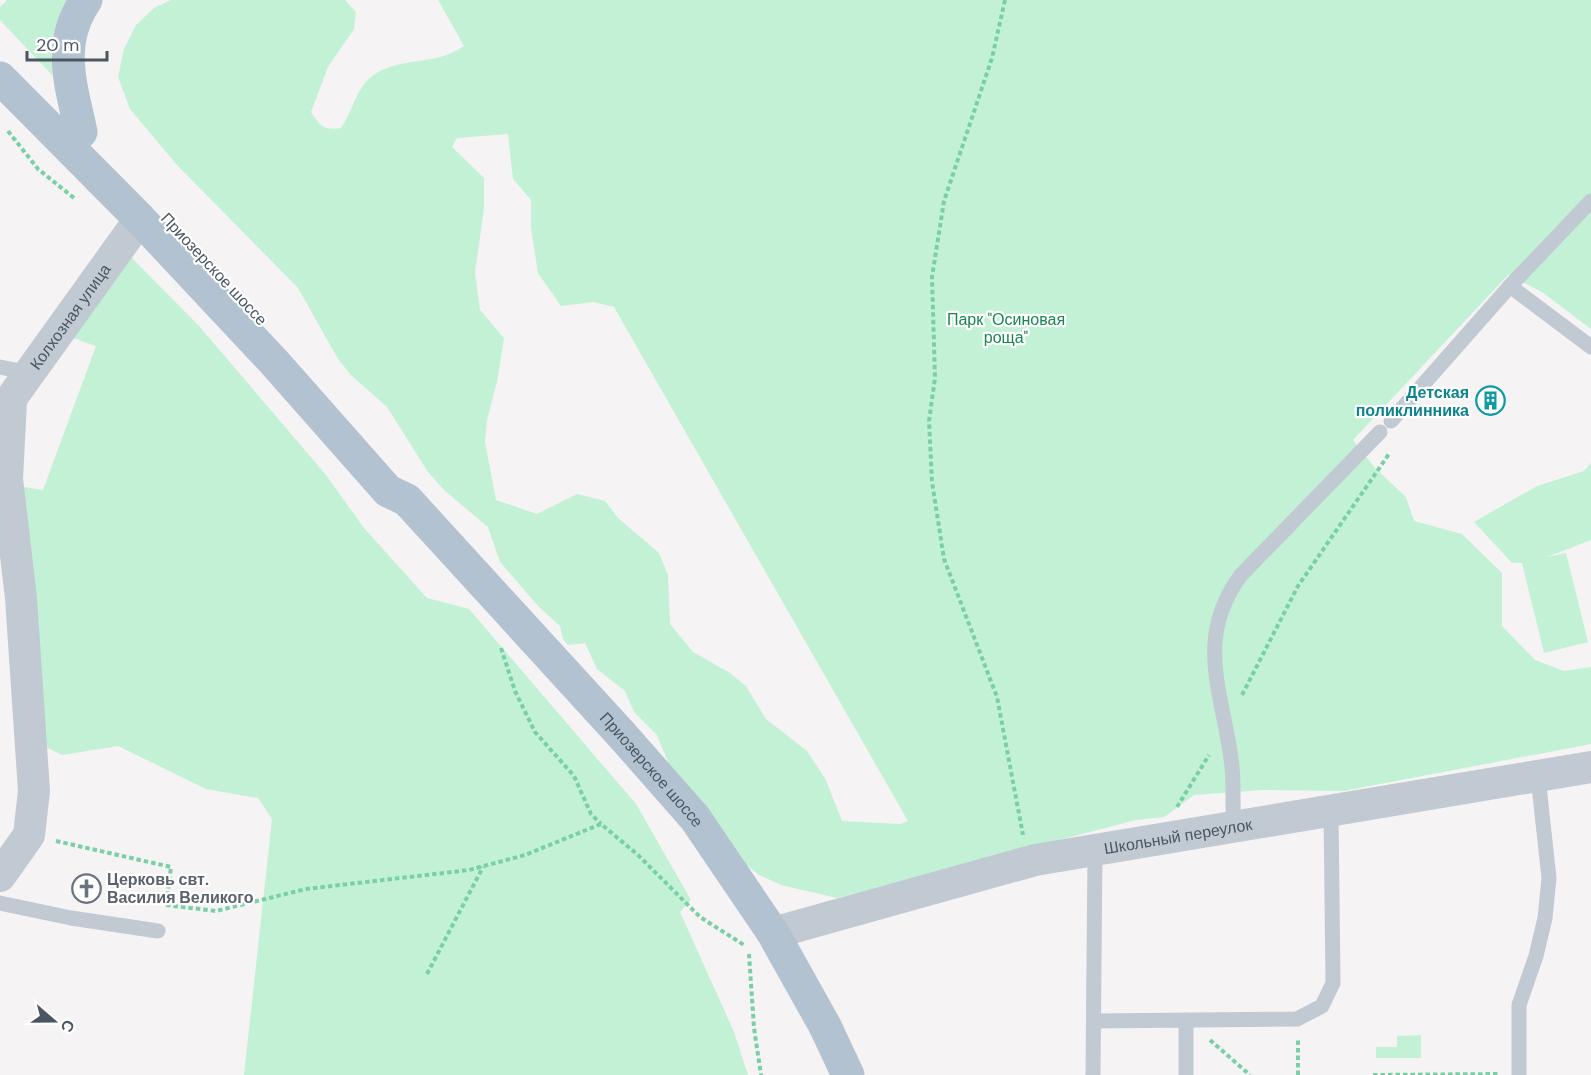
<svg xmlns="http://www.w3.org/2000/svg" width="1591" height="1075" font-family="'DM Sans',sans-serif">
<rect width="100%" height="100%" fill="#f5f3f3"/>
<g fill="#c3f1d5" fill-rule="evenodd">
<polygon points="7,0 68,0 50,44 53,76 0,20 0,7"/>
<path d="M171,0h174l11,12 -2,17 -26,38 -17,45c9,14 13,19 30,16 11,-15 14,-36 28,-49 26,-24 67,-12 95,-33l-26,-46h1153v329l-49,-37 -34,-17 -155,165 22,28 31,29 8,24 48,13 40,39v53l33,34 29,11 27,-4v77l-248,47 -81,-1 -68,5 -30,22 -28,3 -299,78 -56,-13 -22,-10 -15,-12 -73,-93 -14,-35 -23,-23 -9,-21 -28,-22 -12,-26 -17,2 -5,-6 -3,-13 -21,-19 -39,-45 -12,-35 -44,-37 -16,-18 -41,-65 -36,-32 -13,-16 -40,-71 -121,-123 -47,-56 -12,-32 6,-28 12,-24 18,-17zM508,134l5,45 18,21v28l7,45 23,33 32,-4 21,5 294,514 -8,3 -58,-3 -17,-43 -18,-27 -41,-32 -20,-33 -16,-13 -37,-21 -23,-28 -2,-49 -9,-22 -41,-35 -13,-17 -28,-7 -40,20 -41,-14 -11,-58 2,-22 10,-38 7,-44 -24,-28 -5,-37 9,-65v-30l-32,-31 5,-9z"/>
<polygon points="129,255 199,326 326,475 364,528 427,598 469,609 636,804 691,900 680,912 734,1032 748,1075 244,1075 272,819 258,798 206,789 118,746 62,755 40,744 39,625 18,486 43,490 96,346 73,338"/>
<polygon points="1591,463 1591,540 1547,557 1566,553 1588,642 1544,653 1522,563 1512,563 1474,522 1537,486 1584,471"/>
<polygon points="1421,1035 1421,1058 1376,1058 1376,1047 1397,1047 1397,1036"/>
</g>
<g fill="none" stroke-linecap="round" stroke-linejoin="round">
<g stroke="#7ad0a6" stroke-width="4" stroke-dasharray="4.5 3" stroke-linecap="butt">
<polyline points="1005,0 992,58 944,201 932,277 935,378 929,421 932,482 944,559 997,697 1023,835"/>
<polyline points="8,131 38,169 74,198"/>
<polyline points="501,648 515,691 535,732 574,776 591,814 601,824"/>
<polyline points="1242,695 1298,586 1389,454"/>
<polyline points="1177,807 1209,755"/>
<polyline points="56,841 171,867 166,906"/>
<polyline points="166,905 216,911 306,889 469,870 525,855 601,824 638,855 700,917 744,945"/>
<polyline points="749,954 754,1028 761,1075"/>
<polyline points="427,974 483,867"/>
<polyline points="1210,1040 1250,1075"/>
<polyline points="1298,1075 1298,1038"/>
<polyline points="1373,1075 1500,1074"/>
</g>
<g stroke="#c1cad2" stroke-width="15">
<polyline points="1510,286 1591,347"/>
<polyline points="0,367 31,373"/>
<polyline points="1391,421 1510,286 1591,201"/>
<path d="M1234,827c-2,-20 0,-40 -2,-60 -7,-70 -40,-126 9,-192l139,-143"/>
<polyline points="0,903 71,918 158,931"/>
<polyline points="1094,1021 1297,1019 1322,1006 1333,983 1331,811"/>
<polyline points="1093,1075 1095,850"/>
<polyline points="1186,1075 1186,1020"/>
<polyline points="1519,1075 1519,1005 1536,956 1545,918 1549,878 1538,777"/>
</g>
<g stroke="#c1cad2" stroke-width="32">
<path id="s1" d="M0,414l140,-195"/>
<polyline points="0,876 29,835 34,791 21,598 7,479 11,401"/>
<path id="s2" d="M773,933l262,-73 556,-93"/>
</g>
<g stroke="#b3c2d1" stroke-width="33">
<path id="s3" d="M0,78l140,141 134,143 114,129 19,9 214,234 74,84 78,115 52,93 23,49"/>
<path d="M81,132c-10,-48 -25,-88 5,-132"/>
</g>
</g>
<defs>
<symbol id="building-ring" viewBox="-11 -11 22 22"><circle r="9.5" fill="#fff" stroke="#0f9aa8" stroke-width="1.5"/><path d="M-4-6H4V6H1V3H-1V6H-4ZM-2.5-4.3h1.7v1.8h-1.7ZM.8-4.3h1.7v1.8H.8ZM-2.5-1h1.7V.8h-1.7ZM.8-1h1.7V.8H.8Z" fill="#0f9aa8"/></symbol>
<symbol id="church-ring" viewBox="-11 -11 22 22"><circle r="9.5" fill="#fff" stroke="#6b7280" stroke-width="1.5"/><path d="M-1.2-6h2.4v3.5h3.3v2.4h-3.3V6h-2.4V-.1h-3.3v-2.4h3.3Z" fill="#6b7280"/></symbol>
</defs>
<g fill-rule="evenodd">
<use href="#building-ring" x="1474" y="384" width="33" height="33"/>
<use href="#church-ring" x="70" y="872" width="33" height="33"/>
</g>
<g text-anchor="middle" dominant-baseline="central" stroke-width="4.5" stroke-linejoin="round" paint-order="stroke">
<g font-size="16" fill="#4a5661" stroke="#fff">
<text transform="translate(214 269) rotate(47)">Приозерское шоссе</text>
<text stroke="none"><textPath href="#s1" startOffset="120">Колхозная улица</textPath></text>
<text stroke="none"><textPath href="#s3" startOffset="952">Приозерское шоссе</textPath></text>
<text stroke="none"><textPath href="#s2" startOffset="417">Школьный переулок</textPath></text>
</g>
<g font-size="16" fill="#17864f" stroke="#fff">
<text x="1006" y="319">Парк "Осиновая<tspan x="1006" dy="18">роща"</tspan></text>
</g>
<g font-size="16" font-weight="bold" fill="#0d838f" stroke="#fff" text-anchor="end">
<text x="1469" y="392">Детская<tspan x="1469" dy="18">поликлинника</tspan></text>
</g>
<g font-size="16" font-weight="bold" fill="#5b616d" stroke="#fff" text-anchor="start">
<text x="107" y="879">Церковь свт.<tspan x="107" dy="18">Василия Великого</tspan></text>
</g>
</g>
<g transform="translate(54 1021) rotate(110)" stroke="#ffffff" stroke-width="4.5" paint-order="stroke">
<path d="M0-4.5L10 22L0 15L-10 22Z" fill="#4a5661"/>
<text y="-9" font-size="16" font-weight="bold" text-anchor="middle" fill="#4a5661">С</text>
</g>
<path d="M27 51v9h80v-9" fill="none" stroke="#4a5661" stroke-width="3"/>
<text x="36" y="51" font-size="18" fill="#4a5661" stroke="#ffffff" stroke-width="4.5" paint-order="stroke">20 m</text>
</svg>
